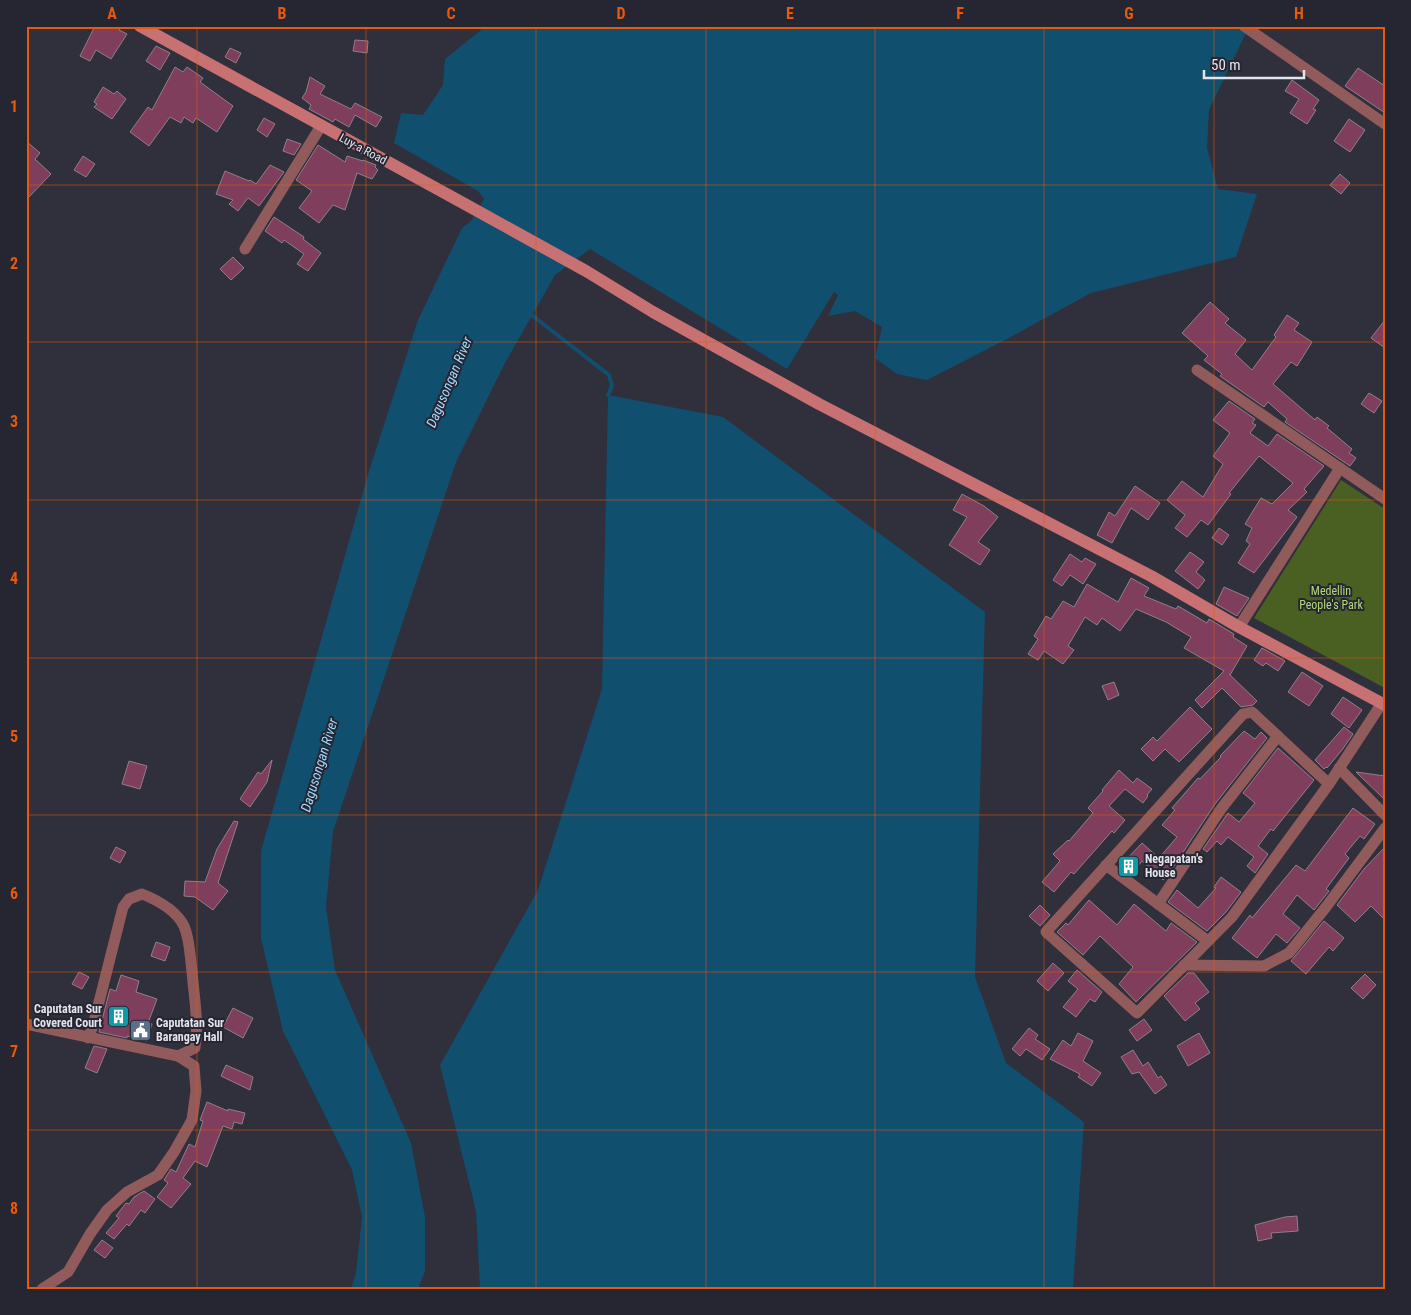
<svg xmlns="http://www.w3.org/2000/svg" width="1411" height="1315" font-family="'Roboto Condensed',sans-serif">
<rect width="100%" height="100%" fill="#302f3c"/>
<polygon fill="#4a5f22" points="1341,480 1385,509 1385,684 1383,687 1254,618"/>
<g fill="#114f6e">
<polygon points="480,26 1253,26 1246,33 1209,110 1207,148 1218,189 1257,194 1236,257 1091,293 1007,339 927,380 897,374 875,358 882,327 855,311 828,316 838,295 834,292 787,369 590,249 555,275 505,363 456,462 333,832 326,907 335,970 411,1143 425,1217 425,1271 418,1289 351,1289 356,1273 362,1217 352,1170 283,1031 261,938 261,851 369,471 418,320 462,228 471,221 484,199 478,191 394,143 401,113 423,115 443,85 445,59 481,30"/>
<polygon points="608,395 723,417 985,612 975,977 1006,1063 1084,1122 1073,1289 480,1289 476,1211 440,1065 538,890 602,689"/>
</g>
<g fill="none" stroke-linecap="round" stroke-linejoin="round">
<polyline stroke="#114f6e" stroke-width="4" points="529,313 609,375 612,386 608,395"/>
</g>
<g fill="#803e5d" stroke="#907f86">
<polygon points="95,26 121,26 119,30 127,34 111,59 96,50 90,61 80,56"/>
<polygon points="355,40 368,41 367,53 353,51"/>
<polygon points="156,46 170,53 160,70 146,61"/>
<polygon points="230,48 241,53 236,63 225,57"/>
<polygon points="175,67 183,72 187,67 203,78 200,82 233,106 217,132 196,118 193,123 184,117 181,123 170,117 149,146 130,132 148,107 152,110"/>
<polygon points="1358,68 1385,86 1385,113 1345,86"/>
<polygon points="310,77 325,86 320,94 351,109 355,103 382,117 376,127 355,115 349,127 335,119 333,122 309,109 311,105 302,98 306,92"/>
<polygon points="1292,80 1319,100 1313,109 1316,110 1307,124 1290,113 1299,99 1285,91"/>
<polygon points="103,87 114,94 117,91 126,99 112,119 94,107 97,104 94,102"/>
<polygon points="264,118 275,124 267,137 257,130"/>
<polygon points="1349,119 1365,130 1350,152 1334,141"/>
<polygon points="287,139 301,144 294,155 283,151"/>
<polygon points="26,141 40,153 35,159 51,174 26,200"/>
<polygon points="318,145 345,162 347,156 363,161 363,160 376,165 375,167 378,170 372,179 357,173 345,210 333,205 319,223 299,208 312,191 296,180"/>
<polygon points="83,156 95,164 86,177 74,170"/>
<polygon points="270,165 284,172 259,206 248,198 238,211 229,204 233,200 216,194 225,171 249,181 250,180 256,184"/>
<polygon points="1340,174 1350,183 1341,194 1330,185"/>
<polygon points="274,217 304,237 303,239 321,253 308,271 297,264 304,254 284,240 282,243 265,231"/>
<polygon points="233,257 244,268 231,280 220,269"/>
<polygon points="1210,302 1229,319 1225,323 1246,340 1235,354 1252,370 1276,337 1274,335 1287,315 1299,323 1294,330 1312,342 1297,366 1291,362 1273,384 1315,420 1317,417 1329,426 1327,428 1352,449 1349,453 1356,458 1350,466 1285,422 1287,419 1268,402 1264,407 1220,376 1222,374 1204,360 1208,356 1182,333"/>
<polygon points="1385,320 1385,348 1371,338"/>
<polygon points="1369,393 1382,401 1374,413 1361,404"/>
<polygon points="1229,401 1255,419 1252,423 1256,425 1250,433 1268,446 1277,434 1324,466 1304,489 1307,492 1288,510 1297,517 1254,573 1238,563 1250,544 1246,541 1252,528 1245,524 1261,498 1272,504 1293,483 1259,456 1229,493 1231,494 1208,525 1201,520 1187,537 1175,528 1185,515 1167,500 1182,481 1203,497 1223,464 1213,456 1230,433 1213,420"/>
<polygon points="1135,486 1160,503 1148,520 1131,508 1112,543 1097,535 1109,512 1115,516"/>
<polygon points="962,494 984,506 998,517 978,542 990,550 980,565 949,545 967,517 953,510"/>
<polygon points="1219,528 1229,535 1222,545 1212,538"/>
<polygon points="1190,552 1204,562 1196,572 1205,580 1198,589 1175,571"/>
<polygon points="1070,554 1082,562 1085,558 1096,564 1083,584 1070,575 1062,586 1053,580"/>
<polygon points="1131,578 1149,588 1144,596 1176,609 1178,606 1207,623 1209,619 1234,634 1233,637 1247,646 1230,675 1229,674 1257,701 1253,705 1241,707 1222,688 1202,708 1195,700 1224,671 1184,648 1191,637 1166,622 1136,609 1120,631 1102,618 1097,625 1085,617 1068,646 1074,650 1063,664 1044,651 1038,660 1028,654 1038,639 1034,636 1046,616 1051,619 1063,601 1074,607 1087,584 1118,602"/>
<polygon points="1224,587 1249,598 1237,616 1216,604"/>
<polygon points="1262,648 1285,661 1278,671 1266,663 1263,666 1254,660"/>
<polygon points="1302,672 1323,686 1309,706 1288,692"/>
<polygon points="1114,682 1119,695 1108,700 1102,686"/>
<polygon points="1343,697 1362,710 1349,728 1331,714"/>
<polygon points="1190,707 1212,729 1179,762 1165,749 1153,761 1141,749 1153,737 1157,741"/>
<polygon points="1344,727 1353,734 1342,750 1327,768 1326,767 1324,769 1315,760"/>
<polygon points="1244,731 1255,739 1261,732 1267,738 1215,804 1172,869 1163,880 1142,861 1131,875 1120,866 1142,843 1159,858 1177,837 1162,825 1175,810 1172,808 1198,778 1200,779 1221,757 1220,756"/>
<polygon points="1278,748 1314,780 1273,831 1271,829 1258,846 1268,854 1255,873 1247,866 1254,857 1228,837 1221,845 1217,841 1207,852 1203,849 1228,813 1239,822 1255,803 1243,793"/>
<polygon points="272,760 267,782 250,807 240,799 258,772 261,774"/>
<polygon points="129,761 147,766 140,789 122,784"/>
<polygon points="1119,770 1133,783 1137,778 1152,789 1147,795 1148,796 1143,803 1125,789 1109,806 1125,820 1114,833 1112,831 1074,874 1071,872 1054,892 1042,882 1060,861 1053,854 1068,840 1069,841 1093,813 1088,808 1103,791 1102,790"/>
<polygon points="1356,772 1385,776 1385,800"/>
<polygon points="1353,808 1375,824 1364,839 1360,836 1345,854 1349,858 1326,889 1329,891 1314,910 1297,895 1283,914 1300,928 1287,943 1276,934 1257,958 1232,938 1250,915 1252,918 1296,865 1305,871"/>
<polygon points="234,821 238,822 218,883 228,891 213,910 195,897 184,896 185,881 205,882 217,849"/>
<polygon points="116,847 126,852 120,863 110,858"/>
<polygon points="1385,847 1385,920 1371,906 1355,922 1337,905 1364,869"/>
<polygon points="1221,877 1241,892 1226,912 1207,931 1168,902 1177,890 1198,908 1216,888 1214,887"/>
<polygon points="1089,900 1117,925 1134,904 1166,931 1171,923 1197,942 1136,1002 1119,984 1133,967 1100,936 1083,955 1057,932 1066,923 1068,925"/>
<polygon points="1040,905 1050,915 1040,926 1029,916"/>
<polygon points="1324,921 1344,938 1333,951 1329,947 1306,974 1291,961"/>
<polygon points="156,942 170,947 165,961 151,956"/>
<polygon points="1053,963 1064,973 1048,991 1037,981"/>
<polygon points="1077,970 1102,992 1095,1002 1090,999 1076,1017 1063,1007 1078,989 1068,981"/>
<polygon points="79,972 89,977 82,989 72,984"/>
<polygon points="1188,973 1194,973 1209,992 1195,1003 1200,1009 1185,1021 1164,996"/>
<polygon points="1365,974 1376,985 1363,999 1351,988"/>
<polygon points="121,975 139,981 136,992 157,999 148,1023 152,1024 147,1041 127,1036 127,1038 99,1032 110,989 116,991"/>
<polygon points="233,1008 253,1018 243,1038 223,1027"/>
<polygon points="1144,1019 1152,1030 1137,1041 1129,1030"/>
<polygon points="1029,1028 1038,1035 1035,1039 1050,1049 1042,1060 1026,1049 1020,1056 1012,1049"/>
<polygon points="1078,1033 1093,1041 1083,1061 1101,1073 1092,1086 1078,1077 1080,1074 1050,1059 1063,1040 1071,1046"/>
<polygon points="1199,1033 1210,1053 1188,1066 1177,1046"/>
<polygon points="94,1046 107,1049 97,1073 85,1068"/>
<polygon points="1133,1050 1143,1066 1148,1062 1158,1078 1161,1076 1167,1085 1155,1094 1139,1072 1132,1074 1121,1057"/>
<polygon points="226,1065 253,1077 250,1090 221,1076"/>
<polygon points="207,1102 228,1111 228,1109 245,1113 242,1124 234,1122 232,1129 223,1126 207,1167 195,1161 183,1178 191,1184 171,1208 157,1197 168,1183 164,1180 171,1169 176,1172 189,1144 195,1147 203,1121 200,1120"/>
<polygon points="144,1191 155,1199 145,1213 141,1210 129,1226 127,1224 114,1239 106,1233 119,1218 116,1216 126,1203 129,1204 134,1197"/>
<polygon points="1297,1216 1298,1231 1271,1233 1272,1238 1258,1241 1255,1225 1285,1217"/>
<polygon points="102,1240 113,1248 105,1258 94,1250"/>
</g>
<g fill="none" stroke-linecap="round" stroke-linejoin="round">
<g stroke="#915b5c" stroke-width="11">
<polyline points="1244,26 1385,124"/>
<polyline points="245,249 321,126"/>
<polyline points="1197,370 1385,499"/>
<polyline points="1239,627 1340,468"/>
<polyline points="1339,768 1385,815"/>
<polyline points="1329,784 1252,712 1243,714 1046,932 1137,1013 1232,917 1329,784 1382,703"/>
<polyline points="1106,865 1208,941"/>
<polyline points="1158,904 1221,809 1278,736"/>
<polyline points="1184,965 1264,966 1289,953 1326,907 1385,828"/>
<polyline points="26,1024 178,1056 194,1066 196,1091 192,1120 174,1152 158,1175 127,1192 107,1210 90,1234 68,1272 42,1289"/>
<path d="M88,1038l5,-12 30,-119 6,-8 13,-5c15,6 34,16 42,32 6,14 6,31 8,45 2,26 7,51 3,77l-17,8"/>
</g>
<polyline stroke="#c77173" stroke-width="12" points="140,26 463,203 586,271 653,312 819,404 1151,576 1239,627 1385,705"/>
</g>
<path fill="none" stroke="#e8590c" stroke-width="1" stroke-opacity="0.55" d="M197,26v1263M366,26v1263M536,26v1263M706,26v1263M875,26v1263M1044,26v1263M1214,26v1263M26,185h1359M26,342h1359M26,500h1359M26,658h1359M26,815h1359M26,972h1359M26,1130h1359"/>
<defs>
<symbol id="building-square" viewBox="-11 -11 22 22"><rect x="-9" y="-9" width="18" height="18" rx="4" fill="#0f9aa8" stroke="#262632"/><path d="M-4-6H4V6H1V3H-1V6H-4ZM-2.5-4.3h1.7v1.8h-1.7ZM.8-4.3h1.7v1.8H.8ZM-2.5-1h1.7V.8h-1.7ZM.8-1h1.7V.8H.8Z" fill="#fff"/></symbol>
<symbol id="civic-square" viewBox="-11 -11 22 22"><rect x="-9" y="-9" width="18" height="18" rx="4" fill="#5c6f8a" stroke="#262632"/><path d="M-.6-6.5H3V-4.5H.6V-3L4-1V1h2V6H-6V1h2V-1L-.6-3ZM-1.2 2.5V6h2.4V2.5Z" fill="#fff"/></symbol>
</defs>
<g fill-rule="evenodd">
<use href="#building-square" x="1116" y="854" width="25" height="25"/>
<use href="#building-square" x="106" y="1004" width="25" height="25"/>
<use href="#civic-square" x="128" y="1018" width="25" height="25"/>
</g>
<g text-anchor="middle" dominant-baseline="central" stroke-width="4" stroke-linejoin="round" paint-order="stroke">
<g font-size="12" fill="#e4e4ed" stroke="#262632">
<text transform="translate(363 149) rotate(28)">Luy-a Road</text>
</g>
<g font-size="12" fill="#b4d879" stroke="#262632">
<text x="1331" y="591">Medellin<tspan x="1331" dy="14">People's Park</tspan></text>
</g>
<g font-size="12" font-weight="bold" fill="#e4e4ed" stroke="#262632" text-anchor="start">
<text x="1145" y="859">Negapatan's<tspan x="1145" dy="14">House</tspan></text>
<text x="102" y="1009" text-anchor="end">Caputatan Sur<tspan x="102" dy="14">Covered Court</tspan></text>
<text x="156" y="1023">Caputatan Sur<tspan x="156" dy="14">Barangay Hall</tspan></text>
</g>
<g font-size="14" font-style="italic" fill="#a0d9fd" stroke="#262632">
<text transform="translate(449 382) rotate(-67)">Dagusongan River</text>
<text transform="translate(319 765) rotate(-73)">Dagusongan River</text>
</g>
</g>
<rect width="1411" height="1315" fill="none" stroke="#262632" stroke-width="55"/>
<path d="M1204 70v8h100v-8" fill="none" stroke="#e4e4ed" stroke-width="2.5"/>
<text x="1211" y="70" font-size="15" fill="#e4e4ed" stroke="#262632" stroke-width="4" paint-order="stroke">50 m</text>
<rect x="28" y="28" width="1356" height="1260" fill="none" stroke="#e8590c" stroke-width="2"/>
<g font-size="16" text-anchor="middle" font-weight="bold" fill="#e8590c">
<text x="112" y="19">A</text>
<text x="282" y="19">B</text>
<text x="451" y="19">C</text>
<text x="621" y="19">D</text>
<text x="790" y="19">E</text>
<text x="960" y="19">F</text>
<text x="1129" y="19">G</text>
<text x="1299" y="19">H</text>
<text x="14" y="112">1</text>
<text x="14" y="269">2</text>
<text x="14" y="427">3</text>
<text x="14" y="584">4</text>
<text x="14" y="742">5</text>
<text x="14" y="899">6</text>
<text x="14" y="1057">7</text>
<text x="14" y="1214">8</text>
</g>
</svg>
